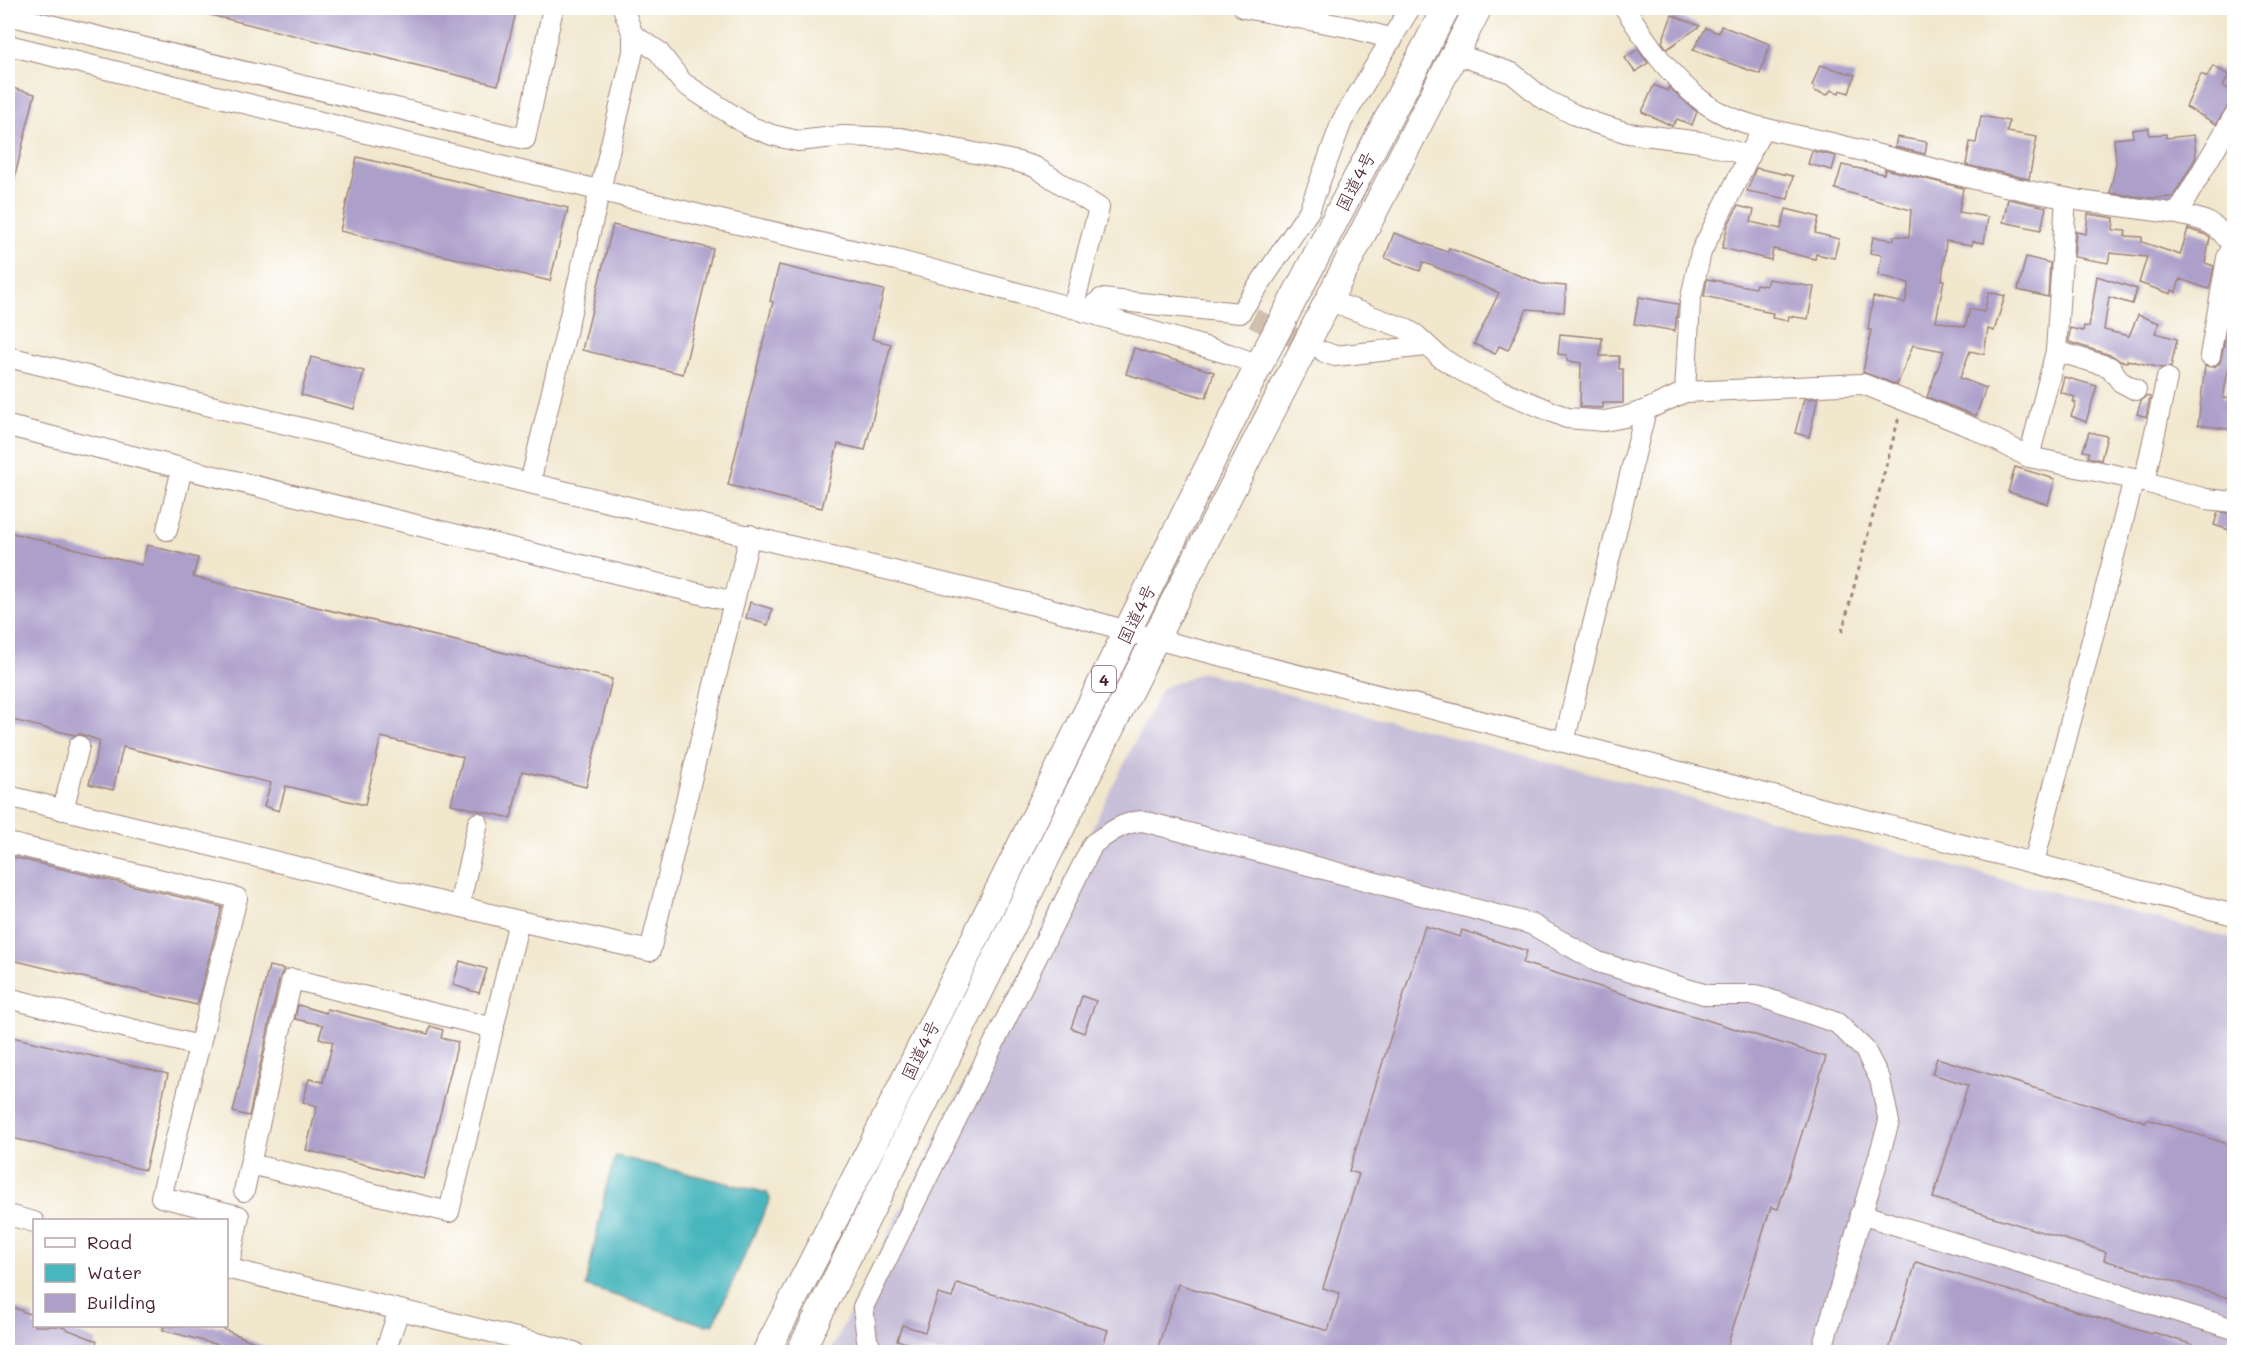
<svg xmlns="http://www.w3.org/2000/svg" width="2242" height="1360" font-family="Mali,'Klee One',sans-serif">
<rect width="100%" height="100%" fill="#fff"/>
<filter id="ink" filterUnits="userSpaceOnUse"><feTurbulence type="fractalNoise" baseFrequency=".0167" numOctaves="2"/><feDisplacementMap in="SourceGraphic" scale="12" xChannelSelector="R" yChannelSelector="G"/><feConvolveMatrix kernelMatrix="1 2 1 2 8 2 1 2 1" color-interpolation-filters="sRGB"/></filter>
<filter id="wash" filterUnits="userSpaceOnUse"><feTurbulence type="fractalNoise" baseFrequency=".008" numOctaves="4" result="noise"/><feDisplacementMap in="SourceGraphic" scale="24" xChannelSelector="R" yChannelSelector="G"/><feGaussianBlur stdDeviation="1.35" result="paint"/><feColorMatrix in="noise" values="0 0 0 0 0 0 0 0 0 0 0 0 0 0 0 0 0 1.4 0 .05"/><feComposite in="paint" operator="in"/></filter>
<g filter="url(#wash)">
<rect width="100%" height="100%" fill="#f1e7cd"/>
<polygon fill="#c8bfd8" points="1202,672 2234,939 2234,1352 830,1352 1162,688"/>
<polygon fill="#47b6bd" stroke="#486a74" stroke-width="1.5" points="616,1156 767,1193 770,1199 714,1323 705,1325 586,1286 606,1188"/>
<g id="blocks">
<g fill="#ac9fca">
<polygon points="203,8 517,8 498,85 202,13"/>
<polygon points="1672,15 1700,26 1667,49 1662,42"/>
<polygon points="1721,26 1770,44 1760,74 1693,50 1706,28 1719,33"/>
<polygon points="1638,49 1648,63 1635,72 1625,58"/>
<polygon points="1820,65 1855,75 1849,93 1840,90 1839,93 1831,90 1827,95 1814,91 1815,87 1812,86"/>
<polygon points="2213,66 2229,75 2223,86 2235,93 2229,105 2216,124 2186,107 2201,74 2207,77"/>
<polygon points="1654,85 1667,91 1669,87 1697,112 1692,125 1677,119 1672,126 1642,112"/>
<polygon points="8,87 35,94 13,184 8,183"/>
<polygon points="1981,116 2009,121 2007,132 2037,137 2029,179 1966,165 1970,142 1976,143"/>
<polygon points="2149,128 2149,135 2166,134 2166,138 2194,135 2196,157 2173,197 2151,198 2110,193 2116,163 2114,139 2133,137 2132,130"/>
<polygon points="1897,137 1927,142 1925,154 1895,147"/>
<polygon points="1812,151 1836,156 1832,170 1808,164"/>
<polygon points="357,157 568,208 550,281 340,231"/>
<polygon points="1842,165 1884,174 1885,169 1963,188 1959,212 1988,217 1984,243 1973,241 1972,245 1946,241 1942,280 1944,280 1936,321 1965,327 1970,309 1984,312 1989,292 2005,296 1994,331 1988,329 1984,354 1970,351 1960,378 1986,388 1976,416 1927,397 1944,351 1913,345 1897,385 1863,372 1871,330 1868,330 1873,297 1905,303 1909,283 1878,275 1882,255 1870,253 1873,237 1894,240 1894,236 1909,237 1911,210 1835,189"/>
<polygon points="1756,168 1793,176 1788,199 1747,191"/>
<polygon points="2008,199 2046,207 2041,230 2003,222"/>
<polygon points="1738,206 1754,210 1751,222 1781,229 1786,209 1819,217 1815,233 1839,239 1834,258 1816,254 1815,259 1773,249 1771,260 1722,248 1728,225"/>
<polygon points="2088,214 2114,218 2113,230 2126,231 2125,236 2142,237 2142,242 2180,255 2188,229 2204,234 2210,238 2205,263 2214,266 2209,289 2180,279 2176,292 2172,290 2171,294 2139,283 2147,257 2110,253 2108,263 2074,257 2076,232 2086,234"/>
<polygon points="613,225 713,249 683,374 582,350"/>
<polygon points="1394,233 1447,252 1449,248 1541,284 1566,286 1564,312 1527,309 1508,350 1499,346 1495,354 1474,344 1499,293 1423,262 1420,271 1385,258"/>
<polygon points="2026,257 2050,263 2048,297 2018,290"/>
<polygon points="779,265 884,290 872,339 891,344 865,450 838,444 822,508 728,485 773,302 770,301"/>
<polygon points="2097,276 2137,289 2132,304 2109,297 2104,330 2129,336 2138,315 2159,323 2155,333 2177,339 2171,367 2161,368 2127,360 2127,362 2120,361 2113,356 2069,342 2070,328 2083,331 2084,326 2089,327"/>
<polygon points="1707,279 1755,288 1756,284 1766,286 1768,279 1814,287 1808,319 1789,316 1788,321 1772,318 1773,313 1762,311 1762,309 1704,296"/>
<polygon points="1639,297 1678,304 1675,331 1634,324"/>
<polygon points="2228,325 2235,327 2235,355 2231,354 2223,398 2235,399 2235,430 2198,425 2205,366 2214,367 2220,363"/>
<polygon points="1560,334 1602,338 1600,356 1619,356 1619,369 1623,369 1623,403 1603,403 1603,408 1580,407 1581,363 1567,361 1567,355 1558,354"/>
<polygon points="1134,348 1214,372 1206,398 1126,374"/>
<polygon points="311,357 364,371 354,409 301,395"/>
<polygon points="2064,377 2097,386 2086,422 2071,416 2076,403 2073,402 2075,397 2060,392"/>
<polygon points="2146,396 2150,397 2146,417 2137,414 2141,401"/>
<polygon points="1818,398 1809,437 1795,433 1804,399"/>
<polygon points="2089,432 2107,436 2101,460 2088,457 2089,452 2083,451"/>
<polygon points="2015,467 2055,479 2048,504 2008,492"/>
<polygon points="2218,512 2235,514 2235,532 2214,525"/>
<polygon points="8,532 142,565 147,545 198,558 193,577 612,679 586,787 522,771 511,818 451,804 463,757 381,737 365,805 286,786 279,811 264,806 271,783 123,747 113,790 89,784 100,741 81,734 74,735 8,719"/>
<polygon points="750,602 772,609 768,625 746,618"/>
<polygon points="8,856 222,907 197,1005 8,959"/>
<polygon points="1425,926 1460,937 1462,930 1527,951 1523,963 1826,1057 1778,1209 1771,1207 1725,1353 1156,1353 1178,1284 1328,1331 1340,1293 1323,1288 1359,1174 1349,1171"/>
<polygon points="460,961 487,969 479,993 453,985"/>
<polygon points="269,966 284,969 280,976 249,1116 233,1112"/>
<polygon points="1082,996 1096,1001 1084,1033 1071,1028"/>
<polygon points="298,1005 326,1013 327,1009 428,1034 430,1026 443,1030 441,1038 458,1042 424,1179 306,1150 317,1106 303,1102 309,1079 323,1082 333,1042 319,1038 323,1025 295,1019"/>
<polygon points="8,1036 168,1074 145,1170 8,1137"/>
<polygon points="1937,1058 2146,1122 2147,1119 2235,1146 2235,1300 2104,1260 2106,1252 1933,1198 1968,1085 1932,1074"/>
<polygon points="1916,1262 2151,1334 2152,1332 2207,1349 2207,1353 1888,1353"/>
<polygon points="957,1283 1108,1330 1101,1353 938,1353 897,1340 902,1325 925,1332 938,1294 952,1298"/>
<polygon points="8,1305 34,1316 34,1326 59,1326 97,1341 92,1353 8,1353"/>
<polygon points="164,1326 224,1326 223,1329 280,1353 227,1353 229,1348 163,1330"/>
</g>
</g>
</g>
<g filter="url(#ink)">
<use href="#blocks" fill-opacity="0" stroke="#9e837c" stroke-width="1.5"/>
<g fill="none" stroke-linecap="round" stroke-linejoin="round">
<polyline stroke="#d0bfad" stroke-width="20" stroke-dasharray="20 10" stroke-linecap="butt" points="1253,318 1318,349"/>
<defs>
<g id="minor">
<polyline points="1244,8 1348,27 1393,39"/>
<path d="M1625,8c23,36 45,70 81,96 36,25 83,28 125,39 78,19 155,41 234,55 37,7 75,10 112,16l57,-98"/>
<polyline points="8,15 525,139 553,8"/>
<polyline points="633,35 658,51 683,83 749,126 772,135 798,141 843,136 901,138 1019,162 1035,167 1099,208 1073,308"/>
<polyline points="8,45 716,219 896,260 1073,308 1229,354 1259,365"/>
<polyline points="1455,54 1512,73 1542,98 1573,114 1595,123 1628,133 1700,142 1750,156"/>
<path d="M2177,214c29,6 40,8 57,34"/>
<polyline points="1327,300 1404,328 1416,335 1440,357 1462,371 1500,390 1567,418 1604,421 1625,417 1646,410 1685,392 1863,384 1973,428 2029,457 2134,479 2206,499 2234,502"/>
<polyline points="1085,312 1101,299 1240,313 1309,211 1342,121 1410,8"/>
<polyline points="2056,351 2110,367 2121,382 2136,390"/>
<polyline points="1324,352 1335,356 1426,346"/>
<polyline points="2210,356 2227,258 2233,245"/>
<polyline points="8,357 1051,609 1155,639 1564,742 2234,915"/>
<polyline points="1685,392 1690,302 1701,252 1763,128"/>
<polyline points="8,426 734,602"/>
<polyline points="2029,457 2056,351 2066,198"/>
<polyline points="2144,482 2167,378"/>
<polyline points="530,483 633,52 633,35 623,8"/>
<polyline points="167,530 182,469"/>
<polyline points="1564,742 1646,410"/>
<polyline points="8,796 519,921 650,951 750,535"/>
<polyline points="63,810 79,746"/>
<polyline points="8,843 237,898 161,1197 239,1216 228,1269"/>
<polyline points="2034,862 2134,479"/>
<polyline points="459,906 478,823"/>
<polyline points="8,998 199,1046"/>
<polyline points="250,1164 449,1212 519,921"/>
<polyline points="244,1191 292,979 494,1028"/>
<polyline points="1860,1214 2234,1329"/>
<polyline points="8,1215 34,1222"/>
<polyline points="226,1268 574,1352"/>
<polyline points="385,1352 399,1310"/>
<path d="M873,1352l-6,-12 -4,-33 230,-463c16,-11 30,-22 50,-23l388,103 67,38 109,33h49l81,28 28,27 7,14 8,15 9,43 -68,230"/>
</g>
<g id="highway">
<polyline points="766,1352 873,1144 1259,365 1446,8"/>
<polyline points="800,1352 1155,639 1478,8"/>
</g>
</defs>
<use href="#minor" stroke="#9e837c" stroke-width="22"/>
<use href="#highway" stroke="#9e837c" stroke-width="29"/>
<polyline stroke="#9e837c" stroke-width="3" stroke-dasharray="4.5 4.5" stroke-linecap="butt" points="1842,632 1899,417"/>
<use href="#minor" stroke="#fff" stroke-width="20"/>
<use href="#highway" stroke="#fff" stroke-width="27"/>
</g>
</g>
<g text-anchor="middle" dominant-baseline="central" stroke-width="5" stroke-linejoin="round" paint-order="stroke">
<rect fill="#fff" stroke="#80626b" stroke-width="1.5" x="1092" y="666" width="24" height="26" rx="4.5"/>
<g font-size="16" font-weight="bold" fill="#4a1f2b">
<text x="1104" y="679">4</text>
</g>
<g font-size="18" fill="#4a1f2b" stroke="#fff">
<text transform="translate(1355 181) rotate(-63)">国道4号</text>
<text transform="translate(1136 614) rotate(-64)">国道4号</text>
<text transform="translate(920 1050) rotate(-64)">国道4号</text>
</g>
</g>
<rect width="2242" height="1360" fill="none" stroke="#fff" stroke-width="30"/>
<rect x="33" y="1219" width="195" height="108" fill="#ffffff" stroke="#b7a5aa" stroke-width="1.5"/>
<rect x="45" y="1238" width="30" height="9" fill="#ffffff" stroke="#b7a5aa" stroke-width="1.5"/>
<text x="87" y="1249" font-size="18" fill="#4a1f2b">Road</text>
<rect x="45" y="1264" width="30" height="18" fill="#47b6bd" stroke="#b7a5aa" stroke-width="1.5"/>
<text x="87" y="1279" font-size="18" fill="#4a1f2b">Water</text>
<rect x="45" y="1294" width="30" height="18" fill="#ac9fca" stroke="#b7a5aa" stroke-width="1.5"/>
<text x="87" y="1309" font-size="18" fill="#4a1f2b">Building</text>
</svg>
